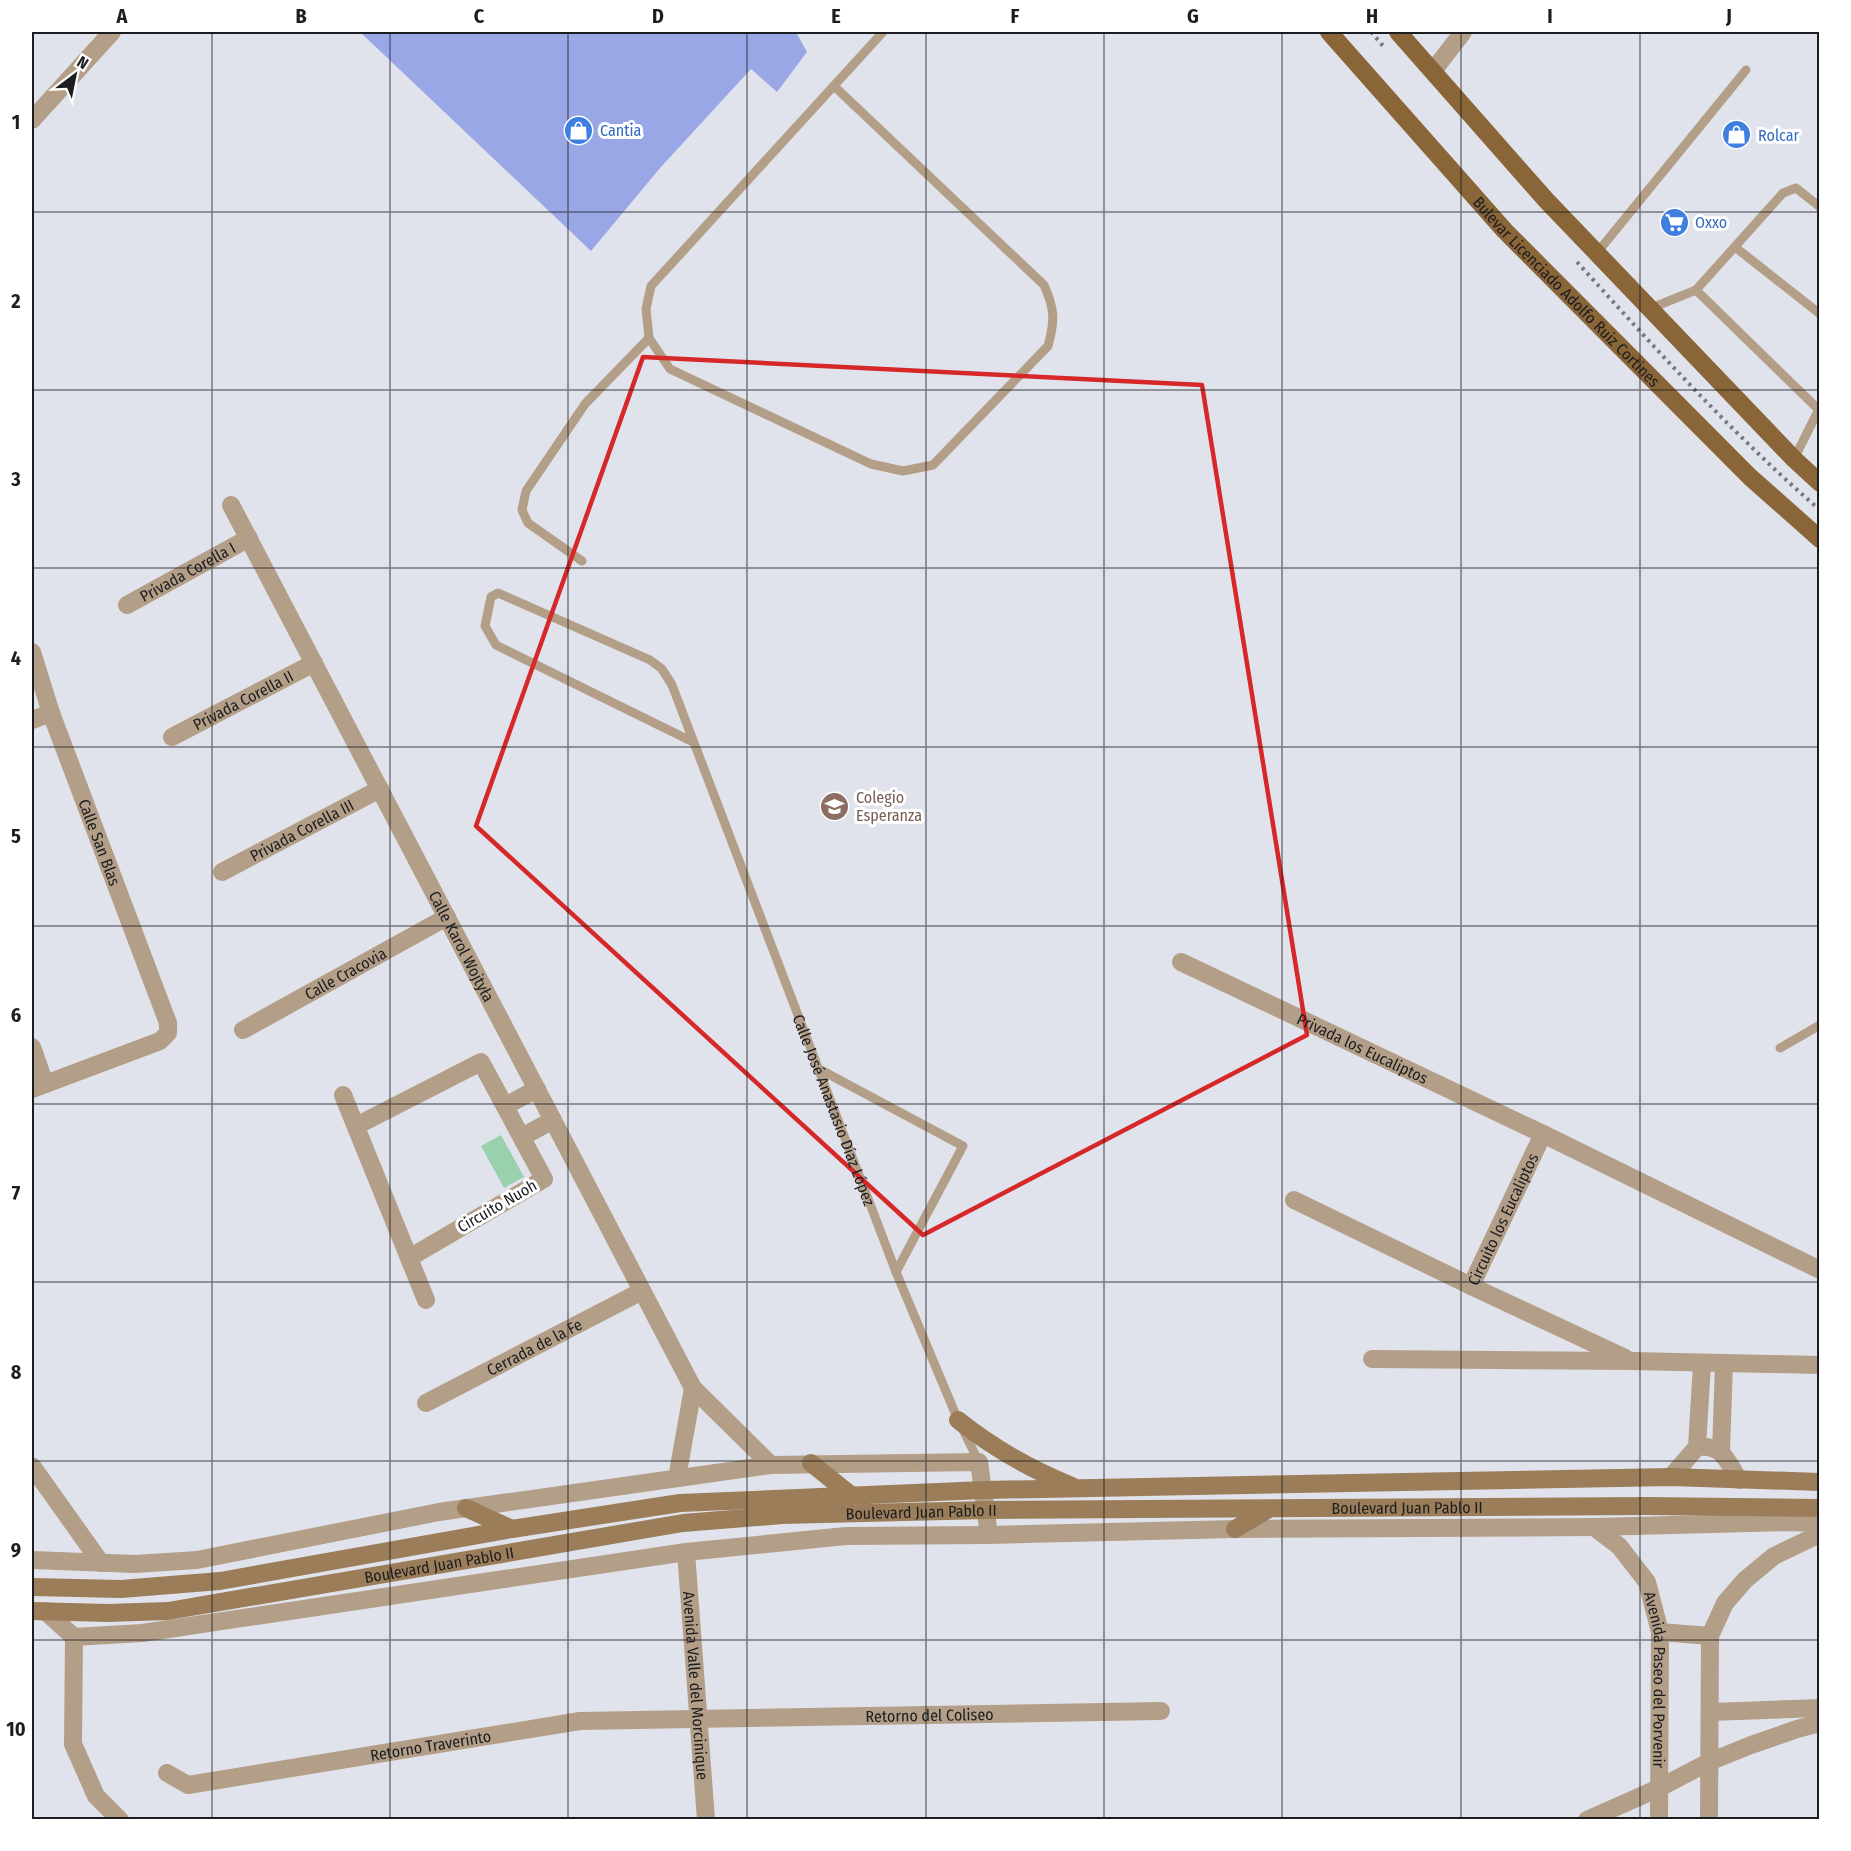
<svg xmlns="http://www.w3.org/2000/svg" width="1851" height="1851" font-family="'Fira Sans Condensed',sans-serif">
<rect width="100%" height="100%" fill="#e1e3ec"/>
<polygon fill="#98d1ab" points="501,1135 524,1177 504,1188 481,1146"/>
<polygon fill="#99a7e6" points="360,32 796,32 807,52 777,92 751,69 660,168 591,251"/>
<g fill="none" stroke-linecap="round" stroke-linejoin="round">
<g stroke="#77787e" stroke-width="4" stroke-dasharray="3 4.5" stroke-linecap="butt">
<polyline points="1371,32 1384,47"/>
<path d="M1577,262c78,86 155,172 243,248"/>
</g>
<g stroke="#b39f87" stroke-width="9">
<path d="M834,86l210,199c11,25 11,35 4,61l-115,119 -30,6 -32,-7 -201,-95 -21,-31 -3,-29 5,-23 232,-254"/>
<polyline points="1735,247 1820,314"/>
<polyline points="1596,254 1746,70"/>
<polyline points="1696,290 1818,409"/>
<polyline points="1649,309 1696,290 1783,193 1796,188 1820,207"/>
<polyline points="1794,459 1820,407"/>
<polyline points="582,561 528,523 522,510 526,491 585,404 649,338"/>
<path id="s1" d="M693,742l-197,-97 -11,-19 6,-29 7,-4 152,67 12,9 10,16 224,587 62,148 21,42"/>
<polyline points="1780,1048 1820,1025"/>
<polyline points="819,1069 963,1146 896,1272"/>
</g>
<g stroke="#b39f87" stroke-width="18">
<polyline points="1433,71 1463,32"/>
<polyline points="32,120 112,32"/>
<path id="s2" d="M231,505l462,883 78,77"/>
<path id="s3" d="M127,605l122,-67"/>
<path id="s4" d="M32,652l19,61 117,310v10l-8,8 -128,48"/>
<polyline points="32,720 51,713"/>
<path id="s5" d="M172,737l142,-74"/>
<path id="s6" d="M222,872l158,-83"/>
<path id="s7" d="M1181,962l362,172 277,136"/>
<path id="s8" d="M243,1030l204,-113"/>
<polyline points="32,1047 45,1084"/>
<polyline points="343,1095 426,1300"/>
<polyline points="505,1106 537,1089"/>
<polyline points="356,1126 481,1062 544,1179 409,1258"/>
<polyline points="522,1137 553,1120"/>
<polyline points="1294,1200 1471,1286 1625,1358"/>
<path id="s9" d="M1471,1286l72,-152"/>
<polyline points="1372,1359 1632,1361 1820,1365"/>
<path id="s10" d="M426,1403l216,-112"/>
<polyline points="1697,1447 1702,1364"/>
<polyline points="1721,1451 1724,1364"/>
<polyline points="32,1466 101,1563"/>
<path d="M1671,1477l26,-30c26,-3 30,14 42,33"/>
<polyline points="677,1478 693,1388"/>
<path id="s11" d="M1594,1527l25,19 28,36 13,50 -1,188"/>
<path id="s12" d="M686,1552l20,268"/>
<polyline points="32,1560 135,1564 197,1560 439,1512 771,1465 979,1462 989,1535"/>
<polyline points="45,1611 74,1637 142,1633 686,1552 846,1536 989,1535 1235,1529 1594,1527 1785,1522 1820,1523"/>
<polyline points="1660,1632 1710,1636"/>
<polyline points="74,1637 73,1744 96,1796 120,1820"/>
<polyline points="1710,1712 1820,1708"/>
<path id="s13" d="M167,1773l21,12 392,-64 581,-10"/>
<polyline points="1587,1820 1659,1788 1709,1762 1751,1745 1797,1729 1820,1723"/>
<polyline points="1709,1820 1710,1636 1725,1603 1745,1580 1774,1556 1820,1534"/>
</g>
<g stroke="#9b7e59" stroke-width="18">
<path d="M958,1420c35,28 72,49 114,66"/>
<polyline points="811,1463 852,1496"/>
<polyline points="466,1508 512,1529"/>
<polyline points="1235,1529 1267,1510"/>
<polyline points="32,1587 121,1589 220,1581 512,1529 680,1503 984,1490 1671,1477 1820,1482"/>
<path id="s14" d="M32,1611l75,2 61,-2 515,-88 99,-8 205,-5 659,-4 174,2"/>
</g>
<g stroke="#896537" stroke-width="18">
<path id="s15" d="M1329,32l176,199 245,246 70,62"/>
<polyline points="1398,32 1546,200 1794,459 1820,483"/>
</g>
</g>
<path fill="none" stroke="#d62828" stroke-width="4.5" stroke-linejoin="round" d="M643,357l559,28 105,650 -384,200 -447,-409z"/>
<path fill="none" stroke="#1c1d20" stroke-width="1.5" stroke-opacity="0.55" d="M212,32v1788M390,32v1788M568,32v1788M747,32v1788M926,32v1788M1104,32v1788M1282,32v1788M1461,32v1788M1640,32v1788M32,212h1788M32,390h1788M32,568h1788M32,747h1788M32,926h1788M32,1104h1788M32,1282h1788M32,1461h1788M32,1640h1788"/>
<defs>
<symbol id="shop-disc" viewBox="-11 -11 22 22"><circle r="9.5" fill="#3f7fe0" stroke="#fff"/><path d="M-5-2.5h2.3a2.7 3.5 0 0 1 5.4 0H5L5.5 6h-11ZM-1.5-2.5h3a1.5 2.3 0 0 0-3 0Z" fill="#fff"/></symbol>
<symbol id="supermarket-disc" viewBox="-11 -11 22 22"><circle r="9.5" fill="#3f7fe0" stroke="#fff"/><path d="M-6-5.5h2.5l.6 2H6L4.5 2H-2.5L-4.4-4H-6ZM-1.5 3.2a1.3 1.3 0 1 0 .1 0ZM3 3.2a1.3 1.3 0 1 0 .1 0Z" fill="#fff"/></symbol>
<symbol id="university-disc" viewBox="-11 -11 22 22"><circle r="9.5" fill="#8d6e63" stroke="#fff"/><path d="M0-5L7-2L0 1L-7-2ZM-4 1L0 2.5L4 1V4Q0 6-4 4Z" fill="#fff"/></symbol>
</defs>
<g fill-rule="evenodd">
<use href="#shop-disc" x="562" y="114" width="33" height="33"/>
<use href="#shop-disc" x="1720" y="118" width="33" height="33"/>
<use href="#supermarket-disc" x="1658" y="206" width="33" height="33"/>
<use href="#university-disc" x="818" y="790" width="33" height="33"/>
</g>
<g text-anchor="middle" dominant-baseline="central" stroke-width="6" stroke-linejoin="round" paint-order="stroke">
<g font-size="16" fill="#366cbe" stroke="#fff" text-anchor="start">
<text x="600" y="130">Cantia</text>
<text x="1758" y="135">Rolcar</text>
<text x="1695" y="222">Oxxo</text>
</g>
<g font-size="16" fill="#1c1d20" stroke="#fff">
<text stroke="none"><textPath href="#s15" startOffset="352">Bulevar Licenciado Adolfo Ruiz Cortines</textPath></text>
<text stroke="none"><textPath href="#s3" startOffset="69">Privada Corella I</textPath></text>
<text stroke="none"><textPath href="#s5" startOffset="80">Privada Corella II</textPath></text>
<text stroke="none"><textPath href="#s6" startOffset="90">Privada Corella III</textPath></text>
<text stroke="none"><textPath href="#s4" startOffset="202">Calle San Blas</textPath></text>
<text stroke="none"><textPath href="#s2" startOffset="498">Calle Karol Wojtyła</textPath></text>
<text stroke="none"><textPath href="#s8" startOffset="117">Calle Cracovia</textPath></text>
<text stroke="none"><textPath href="#s7" startOffset="201">Privada los Eucaliptos</textPath></text>
<text stroke="none"><textPath href="#s1" startOffset="934">Calle José Anastasio Díaz López</textPath></text>
<text transform="translate(497 1206) rotate(-30)">Circuito Nuoh</text>
<text stroke="none"><textPath href="#s9" startOffset="74">Circuito los Eucaliptos</textPath></text>
<text stroke="none"><textPath href="#s10" startOffset="122">Cerrada de la Fe</textPath></text>
<text stroke="none"><textPath href="#s14" startOffset="1383">Boulevard Juan Pablo II</textPath></text>
<text stroke="none"><textPath href="#s14" startOffset="897">Boulevard Juan Pablo II</textPath></text>
<text stroke="none"><textPath href="#s14" startOffset="411">Boulevard Juan Pablo II</textPath></text>
<text stroke="none"><textPath href="#s11" startOffset="176">Avenida Paseo del Porvenir</textPath></text>
<text stroke="none"><textPath href="#s12" startOffset="134">Avenida Valle del Morcinique</textPath></text>
<text stroke="none"><textPath href="#s13" startOffset="771">Retorno del Coliseo</textPath></text>
<text stroke="none"><textPath href="#s13" startOffset="270">Retorno Traverinto</textPath></text>
</g>
<g font-size="16" fill="#785e54" stroke="#fff" text-anchor="start">
<text x="856" y="797">Colegio<tspan x="856" dy="18">Esperanza</tspan></text>
</g>
</g>
<rect width="1851" height="1851" fill="none" stroke="#ffffff" stroke-width="66"/>
<g transform="translate(75 75) rotate(32)" stroke="#ffffff" stroke-width="4.5" paint-order="stroke">
<path d="M0-4.5L10 22L0 15L-10 22Z" fill="#1c1d20"/>
<text y="-9" font-size="16" font-weight="bold" text-anchor="middle" fill="#1c1d20">N</text>
</g>
<rect x="33" y="33" width="1785" height="1785" fill="none" stroke="#1c1d20" stroke-width="2"/>
<g font-size="20" text-anchor="middle" font-weight="bold" fill="#1c1d20">
<text x="122" y="23">A</text>
<text x="301" y="23">B</text>
<text x="479" y="23">C</text>
<text x="658" y="23">D</text>
<text x="836" y="23">E</text>
<text x="1015" y="23">F</text>
<text x="1193" y="23">G</text>
<text x="1372" y="23">H</text>
<text x="1550" y="23">I</text>
<text x="1729" y="23">J</text>
<text x="16" y="129">1</text>
<text x="16" y="308">2</text>
<text x="16" y="486">3</text>
<text x="16" y="665">4</text>
<text x="16" y="843">5</text>
<text x="16" y="1022">6</text>
<text x="16" y="1200">7</text>
<text x="16" y="1379">8</text>
<text x="16" y="1557">9</text>
<text x="16" y="1736">10</text>
</g>
</svg>
